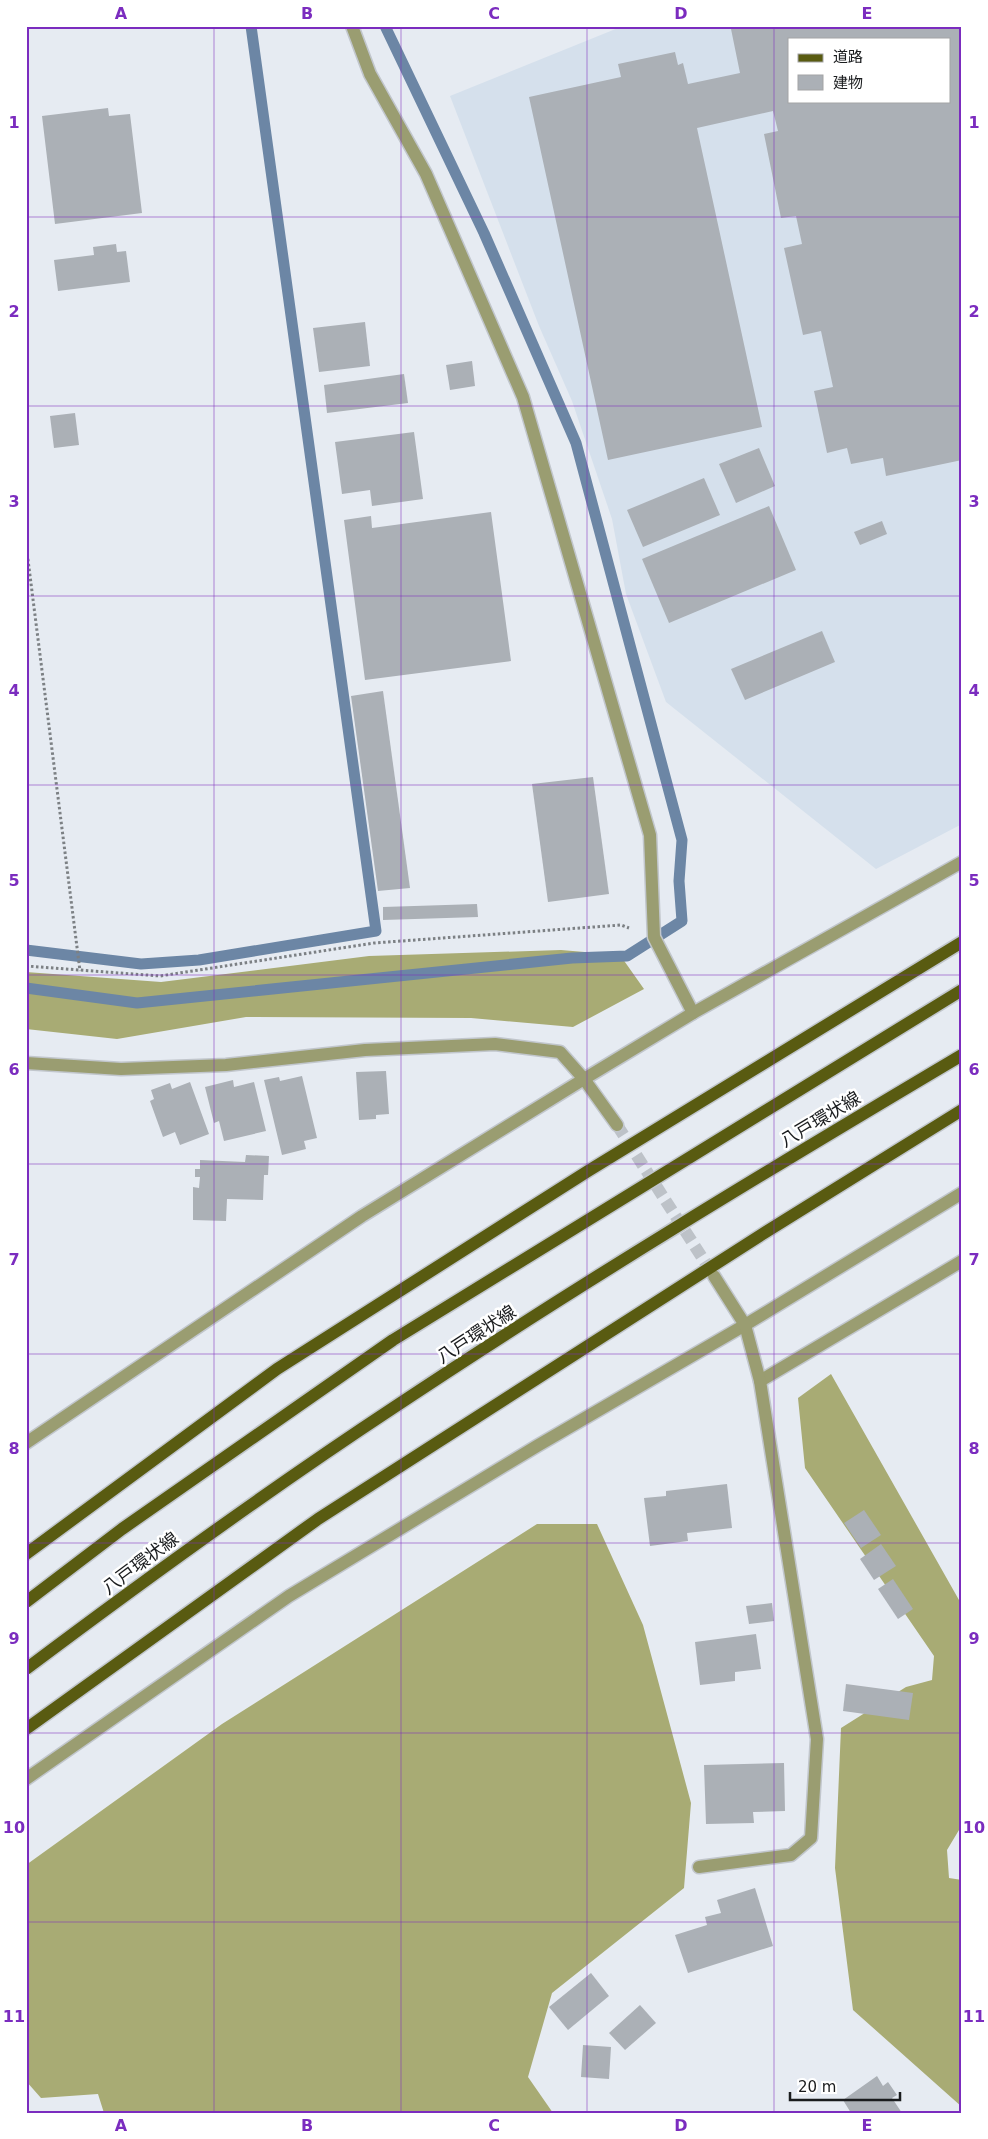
<svg xmlns="http://www.w3.org/2000/svg" width="988" height="2139" font-family="'DejaVu Sans','Noto Sans JP',sans-serif">
<rect width="100%" height="100%" fill="#e6ebf2"/>
<path fill="#d5e0ec" fill-rule="evenodd" d="M623,26h339v798l-86,45 -210,-167 -40,-108 -14,-75 -40,-118 -33,-75 -89,-230zM789,39h160v62h-160z"/>
<g fill="#a8ab74">
<polygon points="561,950 620,955 644,989 573,1027 471,1018 246,1017 117,1039 26,1029 26,972 161,982 369,956"/>
<polygon points="831,1374 959,1600 962,1599 962,1825 947,1850 949,1878 962,1880 962,2107 853,2010 835,1868 841,1728 906,1687 932,1680 934,1656 805,1468 798,1398"/>
<polygon points="537,1524 597,1524 643,1625 691,1803 684,1888 552,1993 528,2077 553,2113 104,2113 98,2094 41,2098 26,2081 26,1865 222,1724"/>
</g>
<g fill="none" stroke-linecap="round" stroke-linejoin="round">
<g stroke="#6c86a5" stroke-width="11">
<polyline points="26,950 141,964 199,960 376,931 251,26"/>
<polyline points="26,988 137,1003 572,958 627,956 682,921 679,881 682,840 576,443 484,233 385,26"/>
</g>
</g>
<g fill="#abb0b6" fill-rule="evenodd">
<path d="M743,26h219v434l-76,16 -3,-18 -32,6 -4,-16 -20,5 -13,-62 19,-4 -12,-56 -18,4 -19,-87 18,-4 -6,-28 -15,2 -17,-84 14,-3 -5,-20 -76,17 65,299 -154,33 -79,-363 92,-20 -3,-13 57,-12 3,13 5,-2 5,21 52,-11 -9,-44zM789,39h160v62h-160z"/>
<polygon points="108,108 109,116 130,114 142,213 55,224 42,116"/>
<polygon points="116,244 117,252 126,251 130,282 58,291 54,260 94,255 93,247"/>
<polygon points="365,322 370,366 319,372 313,328"/>
<polygon points="472,361 475,386 450,390 446,365"/>
<polygon points="404,374 408,403 327,413 324,385"/>
<polygon points="75,413 79,445 54,448 50,416"/>
<polygon points="414,432 423,499 372,506 370,490 342,494 335,442"/>
<polygon points="759,448 775,486 736,503 719,464"/>
<polygon points="704,478 720,515 643,547 627,510"/>
<polygon points="769,506 796,570 669,623 642,559"/>
<polygon points="491,512 511,661 365,680 344,520 371,516 372,528"/>
<polygon points="882,521 887,534 860,545 854,532"/>
<polygon points="822,631 835,662 745,700 731,669"/>
<polygon points="383,691 410,888 378,891 351,696"/>
<polygon points="593,777 609,894 548,902 532,784"/>
<polygon points="477,904 478,917 383,920 383,907"/>
<polygon points="386,1071 389,1114 376,1115 376,1119 359,1120 356,1072"/>
<polygon points="302,1076 317,1138 304,1141 306,1149 282,1155 264,1080 279,1077 280,1081"/>
<polygon points="233,1080 234,1087 254,1082 266,1131 224,1141 219,1121 214,1123 205,1087"/>
<polygon points="190,1082 209,1134 180,1145 175,1132 163,1137 150,1101 154,1099 151,1090 170,1083 172,1089"/>
<polygon points="246,1155 269,1156 268,1175 264,1175 263,1200 227,1199 226,1221 193,1220 193,1187 199,1188 200,1177 195,1177 195,1169 200,1169 200,1160 245,1162"/>
<polygon points="727,1484 732,1528 687,1533 688,1541 650,1546 644,1498 666,1496 666,1491"/>
<polygon points="864,1510 881,1535 861,1548 844,1523"/>
<polygon points="881,1544 896,1566 874,1580 860,1559"/>
<polygon points="893,1579 913,1609 898,1619 878,1589"/>
<polygon points="772,1603 774,1621 749,1624 746,1606"/>
<polygon points="756,1634 761,1669 735,1672 735,1681 700,1685 695,1642"/>
<polygon points="846,1684 913,1693 909,1720 843,1711"/>
<polygon points="784,1763 785,1811 753,1812 754,1823 706,1824 704,1765"/>
<polygon points="755,1888 773,1946 688,1973 675,1935 707,1925 705,1917 721,1913 717,1900"/>
<polygon points="591,1973 609,1996 568,2030 549,2007"/>
<polygon points="640,2005 656,2023 625,2050 609,2033"/>
<polygon points="583,2045 611,2047 609,2079 581,2077"/>
<polygon points="877,2076 883,2086 888,2082 897,2095 892,2098 902,2113 851,2113 843,2100"/>
</g>
<g fill="none" stroke-linecap="round" stroke-linejoin="round">
<polyline stroke="#bdc2c8" stroke-width="12" stroke-dasharray="12 6" stroke-linecap="butt" points="617,1125 714,1276"/>
<defs>
<g id="minor">
<polyline points="352,26 370,74 426,174 523,397 650,835 654,937 693,1013"/>
<polyline points="26,1063 121,1069 226,1065 365,1050 495,1044 560,1052 584,1079 617,1125"/>
<polyline points="760,1381 962,1261"/>
<polyline points="26,1443 362,1216 584,1079 693,1013 962,862"/>
<polyline points="26,1779 289,1596 537,1446 745,1325 962,1193"/>
<polyline points="699,1867 791,1855 811,1838 817,1739 760,1381 745,1325 714,1276"/>
</g>
<g id="major">
<polyline points="26,1554 277,1369 588,1171 962,942"/>
<polyline points="26,1729 318,1519 761,1235 962,1110"/>
</g>
</defs>
<use href="#minor" stroke="#c1c6cc" stroke-width="15"/>
<use href="#major" stroke="#c1c6cc" stroke-width="15"/>
<g stroke="#7c8084" stroke-width="3" stroke-dasharray="2.5 2.5" stroke-linecap="butt">
<polyline points="26,544 80,971"/>
<polyline points="26,966 160,976 374,943 621,925 629,928"/>
</g>
<use href="#minor" stroke="#9a9d71" stroke-width="12"/>
<use href="#major" stroke="#595b11" stroke-width="12"/>
<defs>
<g id="major-bridge">
<polyline points="26,1602 122,1529 393,1340 962,990"/>
<path d="M26,1669c120,-90 241,-178 367,-261 186,-124 377,-239 569,-353"/>
</g>
</defs>
<use href="#major-bridge" stroke="#c1c6cc" stroke-width="15" stroke-linecap="butt"/>
<use href="#major-bridge" stroke="#595b11" stroke-width="12"/>
</g>
<path fill="none" stroke="#7b2cbf" stroke-width="1" stroke-opacity="0.55" d="M214,26v2087M401,26v2087M587,26v2087M774,26v2087M26,217h936M26,406h936M26,596h936M26,785h936M26,975h936M26,1164h936M26,1354h936M26,1543h936M26,1733h936M26,1922h936"/>
<g text-anchor="middle" dominant-baseline="central" stroke-width="5" stroke-linejoin="round" paint-order="stroke">
<g font-size="18" fill="#1a1c1e" stroke="#fff">
<text transform="translate(820 1119) rotate(-31)">八戸環状線</text>
<text transform="translate(476 1334) rotate(-33)">八戸環状線</text>
<text transform="translate(140 1563) rotate(-37)">八戸環状線</text>
</g>
</g>
<rect width="988" height="2139" fill="none" stroke="#ffffff" stroke-width="55"/>
<rect x="788" y="38" width="162" height="65" fill="#ffffff" stroke="#a3a4a5"/>
<rect x="798" y="54" width="25" height="8" fill="#595b11" stroke="#a3a4a5"/>
<text x="833" y="62" font-size="15" fill="#1a1c1e">道路</text>
<rect x="798" y="75" width="25" height="15" fill="#abb0b6" stroke="#a3a4a5"/>
<text x="833" y="88" font-size="15" fill="#1a1c1e">建物</text>
<path d="M790 2092v8h110v-8" fill="none" stroke="#1a1c1e" stroke-width="2.5"/>
<text x="798" y="2092" font-size="15" fill="#1a1c1e" stroke="#ffffff" stroke-width="4" paint-order="stroke">20 m</text>
<rect x="28" y="28" width="932" height="2084" fill="none" stroke="#7b2cbf" stroke-width="2"/>
<g font-size="16" text-anchor="middle" font-weight="bold" fill="#7b2cbf">
<text x="121" y="19">A</text>
<text x="307" y="19">B</text>
<text x="494" y="19">C</text>
<text x="681" y="19">D</text>
<text x="867" y="19">E</text>
<text x="14" y="128">1</text>
<text x="974" y="128">1</text>
<text x="14" y="317">2</text>
<text x="974" y="317">2</text>
<text x="14" y="507">3</text>
<text x="974" y="507">3</text>
<text x="14" y="696">4</text>
<text x="974" y="696">4</text>
<text x="14" y="886">5</text>
<text x="974" y="886">5</text>
<text x="14" y="1075">6</text>
<text x="974" y="1075">6</text>
<text x="14" y="1265">7</text>
<text x="974" y="1265">7</text>
<text x="14" y="1454">8</text>
<text x="974" y="1454">8</text>
<text x="14" y="1644">9</text>
<text x="974" y="1644">9</text>
<text x="14" y="1833">10</text>
<text x="974" y="1833">10</text>
<text x="14" y="2022">11</text>
<text x="974" y="2022">11</text>
<text x="121" y="2131">A</text>
<text x="307" y="2131">B</text>
<text x="494" y="2131">C</text>
<text x="681" y="2131">D</text>
<text x="867" y="2131">E</text>
</g>
</svg>
